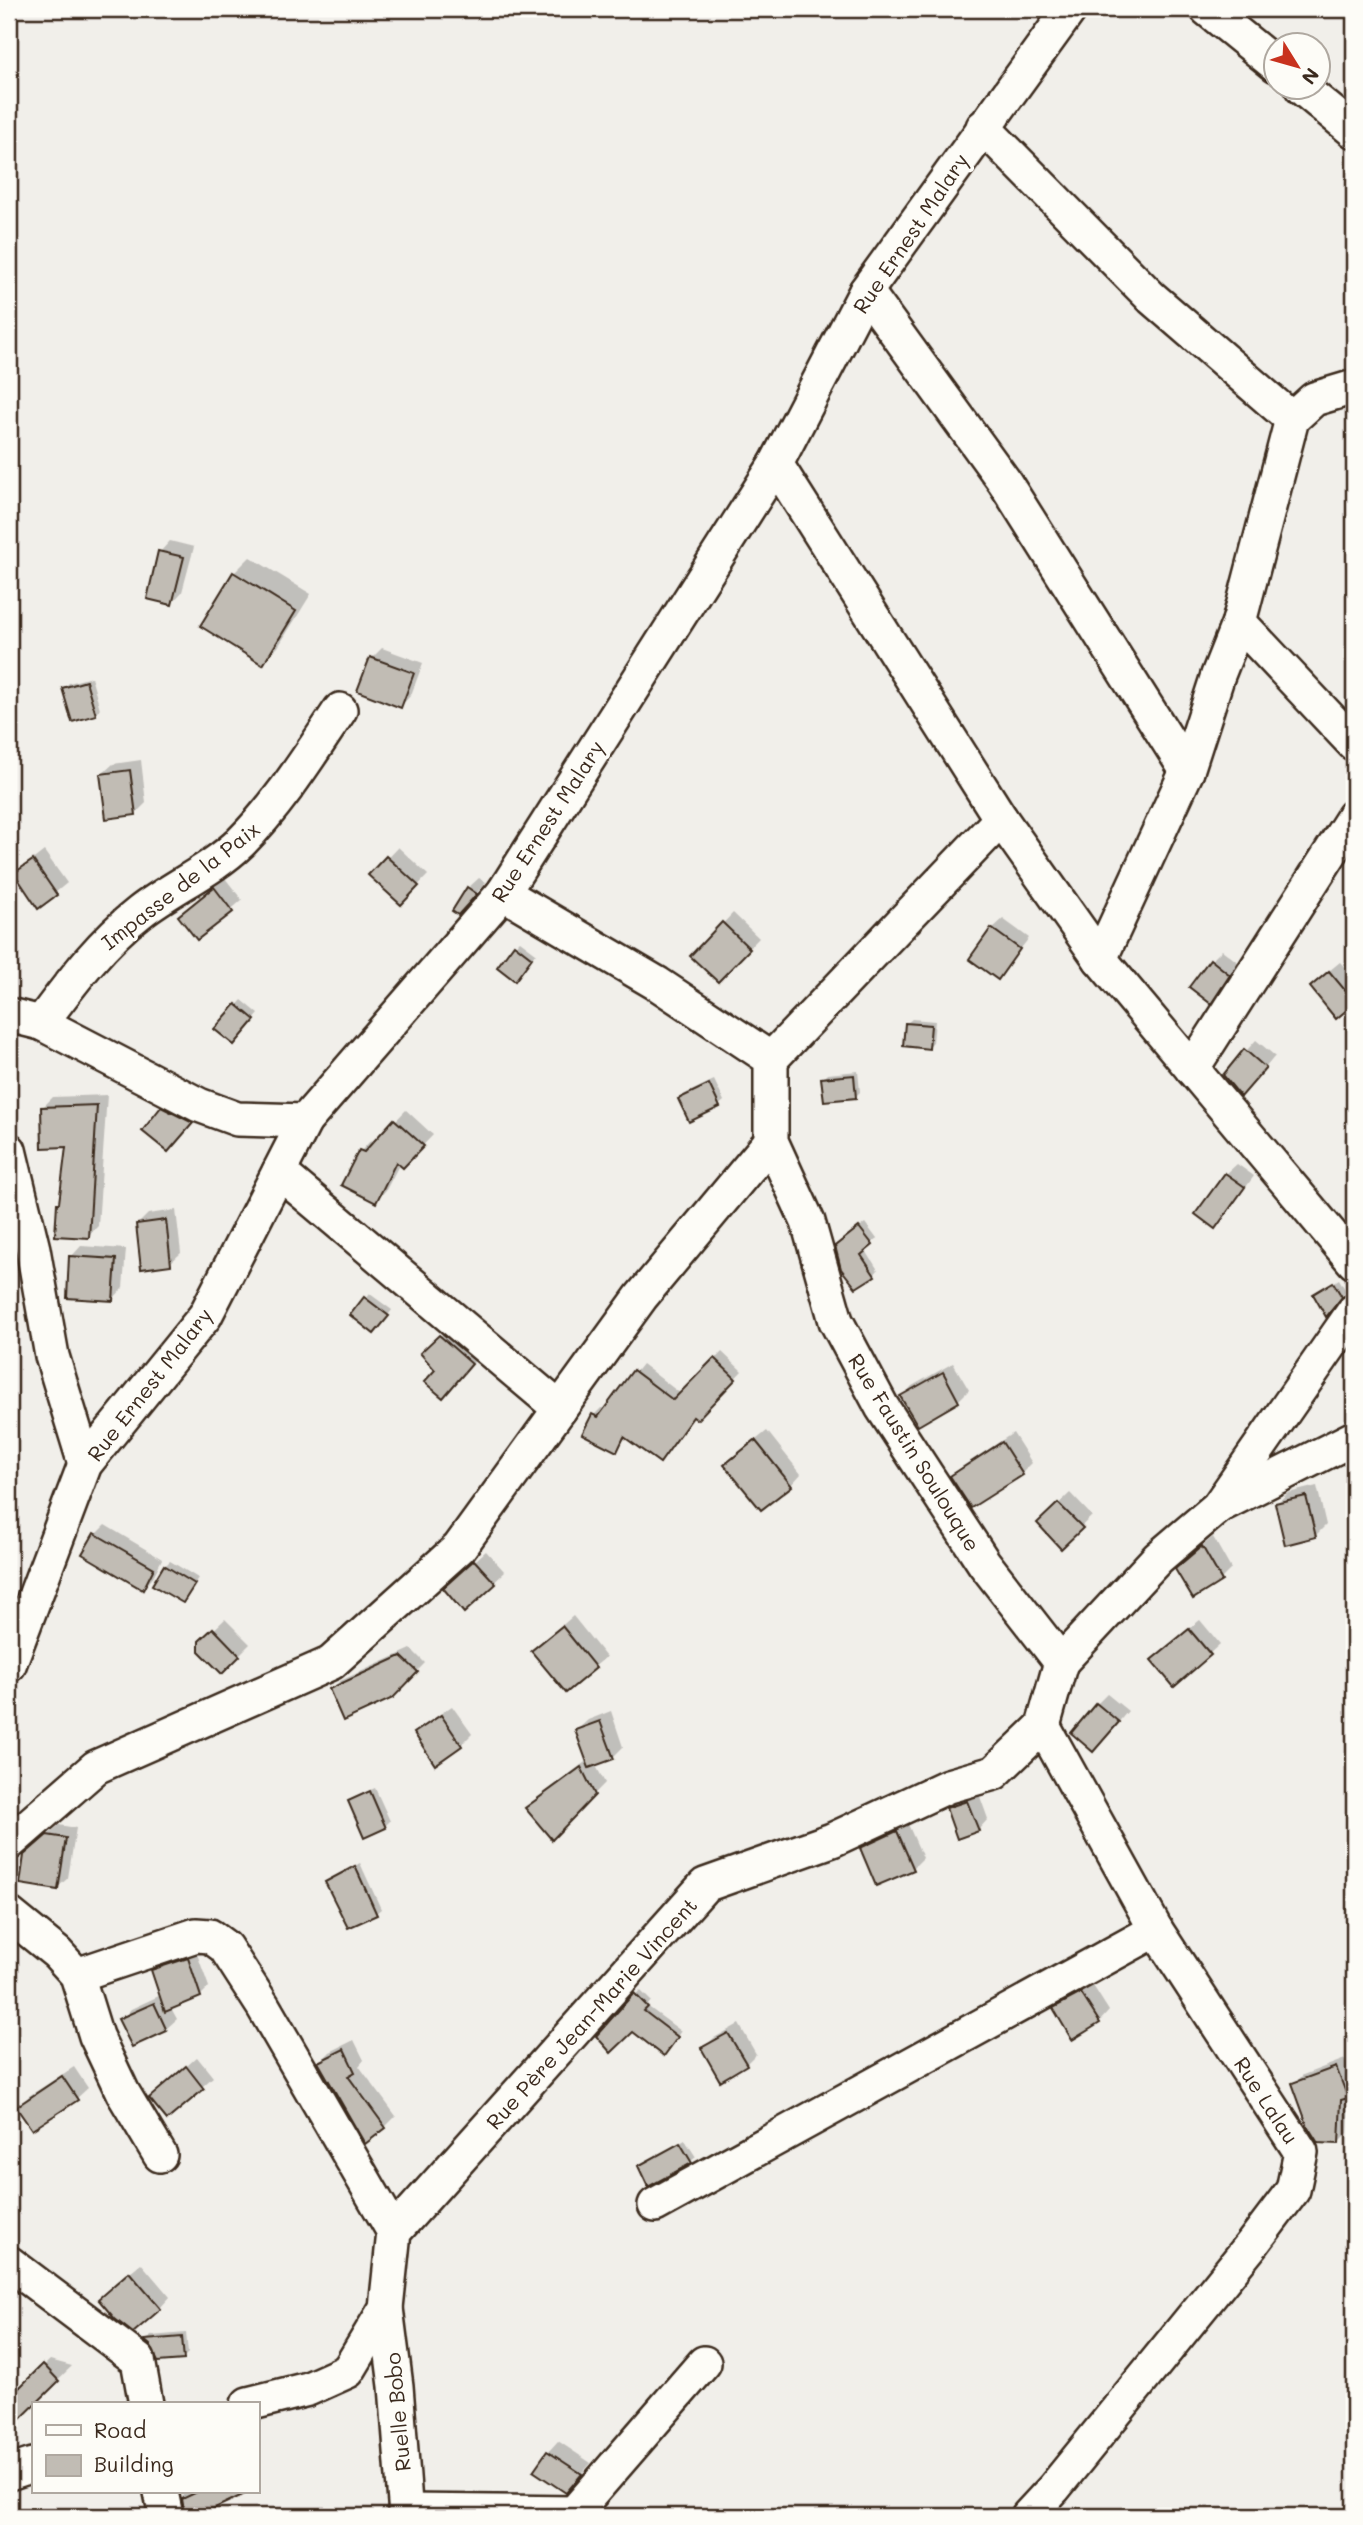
<svg xmlns="http://www.w3.org/2000/svg" width="1363" height="2525" font-family="Mali,sans-serif">
<rect width="100%" height="100%" fill="#f1efea"/>
<filter id="ink" filterUnits="userSpaceOnUse"><feTurbulence type="fractalNoise" baseFrequency=".0143" numOctaves="2"/><feDisplacementMap in="SourceGraphic" scale="14" xChannelSelector="R" yChannelSelector="G"/><feConvolveMatrix kernelMatrix="1 2 1 2 8 2 1 2 1" color-interpolation-filters="sRGB"/></filter>
<g filter="url(#ink)">
<g fill="#0003">
<polygon points="170,541 194,547 182,592 172,603 160,552"/>
<polygon points="250,557 311,594 278,647 262,663 234,573"/>
<polygon points="382,648 423,663 411,695 401,706 372,658"/>
<polygon points="91,677 100,709 95,714 64,688 69,683"/>
<polygon points="141,760 146,803 136,813 102,774 113,764"/>
<polygon points="398,847 428,875 401,903 371,875"/>
<polygon points="44,851 67,883 39,906 16,873"/>
<polygon points="225,878 242,900 198,938 191,906"/>
<polygon points="479,878 486,882 469,902 468,888"/>
<polygon points="733,913 759,938 718,980 692,956"/>
<polygon points="1003,919 1029,938 998,978 992,929"/>
<polygon points="520,941 536,953 519,974 516,945"/>
<polygon points="1222,950 1239,963 1221,991 1211,1002 1211,961"/>
<polygon points="1340,962 1354,978 1354,1002 1337,1017 1323,976"/>
<polygon points="242,1000 259,1014 238,1038 217,1028"/>
<polygon points="912,1019 935,1021 933,1042 928,1047 907,1023"/>
<polygon points="1256,1040 1275,1056 1251,1085 1225,1075"/>
<polygon points="858,1071 860,1092 855,1097 823,1079 828,1074"/>
<polygon points="714,1080 724,1101 719,1105 680,1099 685,1094"/>
<polygon points="107,1095 98,1226 88,1236 68,1145 42,1108 53,1097"/>
<polygon points="173,1098 201,1112 178,1140 163,1108"/>
<polygon points="406,1110 433,1135 403,1166 400,1163 386,1190 376,1201 361,1151 371,1140 375,1142"/>
<polygon points="1354,1130 1354,1152 1344,1139"/>
<polygon points="1237,1164 1254,1176 1225,1216 1215,1226 1226,1174"/>
<polygon points="176,1210 181,1253 170,1263 137,1225 148,1214"/>
<polygon points="865,1223 877,1239 865,1249 878,1270 874,1275 842,1241"/>
<polygon points="81,1246 126,1249 123,1288 113,1299 71,1257"/>
<polygon points="1339,1279 1346,1291 1331,1310 1315,1295"/>
<polygon points="370,1294 392,1310 379,1327 353,1315"/>
<polygon points="449,1328 480,1355 452,1387 422,1353"/>
<polygon points="722,1352 742,1371 697,1418 694,1415 660,1461 626,1437 616,1450 584,1433 594,1415 601,1408 606,1409 642,1364 681,1394"/>
<polygon points="953,1363 969,1390 958,1401 902,1397 912,1386"/>
<polygon points="767,1431 801,1474 791,1485 737,1455"/>
<polygon points="1013,1433 1032,1463 1022,1473 952,1476 963,1466"/>
<polygon points="1317,1486 1326,1525 1315,1536 1277,1503 1288,1493"/>
<polygon points="1070,1493 1092,1516 1061,1546 1039,1523"/>
<polygon points="105,1525 162,1559 152,1579 143,1588 96,1534"/>
<polygon points="1213,1537 1231,1569 1221,1579 1188,1558"/>
<polygon points="486,1551 505,1572 465,1610 456,1578"/>
<polygon points="170,1561 198,1578 183,1601 165,1566"/>
<polygon points="573,1616 606,1657 566,1691 533,1651"/>
<polygon points="225,1619 250,1644 222,1672 201,1642"/>
<polygon points="1200,1620 1220,1644 1209,1654 1164,1649"/>
<polygon points="411,1649 425,1663 392,1697 331,1690 340,1681"/>
<polygon points="1107,1694 1128,1711 1104,1739 1097,1704"/>
<polygon points="452,1706 472,1734 461,1745 436,1762 416,1734 427,1723"/>
<polygon points="611,1711 623,1747 613,1757 595,1764 605,1783 552,1837 528,1808 538,1797 588,1760 577,1730 588,1720"/>
<polygon points="375,1788 390,1821 385,1826 350,1802 355,1797"/>
<polygon points="978,1791 988,1819 978,1830 948,1809 958,1798"/>
<polygon points="907,1822 923,1858 913,1868 862,1849 873,1838"/>
<polygon points="59,1825 76,1828 68,1878 57,1888 37,1845"/>
<polygon points="360,1863 381,1909 376,1913 327,1882"/>
<polygon points="196,1951 209,1987 200,1996 171,2008 177,2019 166,2029 121,2020 131,2009 161,1995 153,1971 162,1962"/>
<polygon points="1092,1984 1109,2011 1099,2022 1055,2009 1066,1998"/>
<polygon points="640,1990 651,2001 647,2006 681,2031 668,2049 633,2030 598,2036"/>
<polygon points="739,2024 756,2054 746,2064 704,2048 714,2038"/>
<polygon points="354,2040 364,2060 359,2066 396,2116 385,2127 320,2062 330,2052"/>
<polygon points="197,2057 213,2077 168,2117 162,2088"/>
<polygon points="1345,2059 1354,2082 1354,2089 1350,2094 1348,2133 1339,2142 1294,2084 1303,2075"/>
<polygon points="74,2067 88,2088 77,2098 33,2128 19,2107 29,2096"/>
<polygon points="685,2140 696,2157 691,2161 640,2167"/>
<polygon points="141,2263 170,2297 160,2308 111,2288"/>
<polygon points="186,2333 188,2353 183,2358 147,2340 151,2336"/>
<polygon points="50,2360 72,2366 38,2399 25,2384"/>
<polygon points="558,2441 591,2463 576,2480 548,2452"/>
<polygon points="182,2492 217,2492 222,2501 194,2516 186,2516"/>
</g>
<g fill="#c1bcb4" stroke="#3b2a1e" stroke-width="2">
<polygon points="158,551 184,557 172,605 147,599"/>
<polygon points="233,572 296,611 263,665 200,626"/>
<polygon points="370,657 414,673 401,708 357,691"/>
<polygon points="86,681 96,715 72,722 62,688"/>
<polygon points="130,770 136,815 106,819 100,774"/>
<polygon points="386,856 419,886 401,905 368,875"/>
<polygon points="33,860 57,895 38,909 14,873"/>
<polygon points="214,887 233,912 197,940 178,916"/>
<polygon points="467,887 477,894 458,915 452,911"/>
<polygon points="722,922 750,949 718,982 690,956"/>
<polygon points="991,928 1020,949 998,980 969,959"/>
<polygon points="514,944 532,958 515,981 497,967"/>
<polygon points="1210,959 1230,975 1211,1004 1189,987"/>
<polygon points="1329,971 1354,1001 1354,1004 1336,1019 1310,987"/>
<polygon points="236,1004 255,1020 234,1045 214,1029"/>
<polygon points="905,1023 931,1025 929,1049 903,1046"/>
<polygon points="1244,1049 1266,1068 1241,1097 1223,1075"/>
<polygon points="854,1075 856,1098 824,1101 821,1078"/>
<polygon points="709,1084 720,1107 689,1122 678,1099"/>
<polygon points="97,1105 89,1238 55,1236 57,1203 59,1203 66,1147 42,1148 41,1107"/>
<polygon points="161,1107 193,1123 168,1152 142,1131"/>
<polygon points="394,1119 424,1146 403,1168 396,1162 376,1203 341,1185 359,1150 364,1152"/>
<polygon points="1225,1173 1245,1187 1215,1229 1195,1214"/>
<polygon points="166,1220 171,1265 141,1269 136,1224"/>
<polygon points="859,1227 873,1245 861,1255 875,1276 856,1288 841,1269 835,1246"/>
<polygon points="69,1256 116,1259 113,1301 67,1298"/>
<polygon points="1333,1282 1342,1297 1326,1317 1313,1294"/>
<polygon points="364,1297 389,1316 374,1334 350,1315"/>
<polygon points="439,1335 472,1364 443,1398 424,1382 435,1370 420,1353"/>
<polygon points="714,1358 736,1379 697,1420 693,1417 660,1463 624,1437 617,1452 582,1434 592,1414 598,1417 633,1370 673,1400"/>
<polygon points="943,1372 959,1402 918,1426 900,1396"/>
<polygon points="755,1440 792,1486 761,1510 724,1465"/>
<polygon points="1002,1442 1023,1475 971,1508 950,1476"/>
<polygon points="1306,1496 1316,1537 1285,1545 1275,1503"/>
<polygon points="1058,1503 1083,1528 1061,1549 1037,1523"/>
<polygon points="94,1533 154,1568 143,1590 82,1554"/>
<polygon points="1202,1546 1222,1581 1193,1599 1175,1569"/>
<polygon points="474,1560 496,1584 464,1613 443,1588"/>
<polygon points="164,1565 195,1584 183,1603 152,1585"/>
<polygon points="562,1626 596,1668 566,1693 531,1651"/>
<polygon points="213,1628 240,1656 222,1674 199,1651 199,1641"/>
<polygon points="1189,1629 1211,1655 1174,1687 1151,1660"/>
<polygon points="401,1656 418,1672 393,1698 343,1721 329,1689"/>
<polygon points="1096,1703 1119,1722 1093,1752 1071,1733"/>
<polygon points="441,1715 462,1746 435,1765 414,1733"/>
<polygon points="600,1721 614,1759 589,1768 575,1730"/>
<polygon points="581,1767 595,1795 552,1840 525,1808"/>
<polygon points="370,1791 386,1828 364,1838 348,1801"/>
<polygon points="967,1801 979,1831 957,1839 946,1808"/>
<polygon points="897,1831 914,1870 876,1886 860,1848"/>
<polygon points="47,1835 66,1838 58,1890 20,1884 24,1855"/>
<polygon points="355,1866 377,1915 348,1928 325,1882"/>
<polygon points="188,1958 201,1997 165,2012 151,1970"/>
<polygon points="634,1993 648,2007 644,2011 678,2037 664,2056 633,2032 611,2053 596,2036"/>
<polygon points="1081,1993 1100,2023 1072,2040 1053,2008"/>
<polygon points="154,2003 167,2031 132,2047 118,2019"/>
<polygon points="728,2033 747,2065 720,2081 701,2048"/>
<polygon points="344,2049 355,2072 348,2076 386,2128 365,2144 318,2062"/>
<polygon points="186,2066 204,2089 167,2120 149,2098"/>
<polygon points="1336,2067 1348,2098 1341,2100 1339,2144 1318,2143 1308,2127 1292,2083"/>
<polygon points="62,2076 78,2100 32,2130 16,2107"/>
<polygon points="680,2143 692,2163 648,2187 638,2166"/>
<polygon points="129,2272 161,2309 133,2333 115,2319 98,2299"/>
<polygon points="182,2337 184,2360 158,2362 150,2345 144,2340"/>
<polygon points="43,2364 59,2381 9,2430 9,2398"/>
<polygon points="547,2451 582,2474 566,2493 533,2471"/>
<polygon points="197,2492 249,2492 198,2516 185,2516 182,2499"/>
</g>
<g fill="none" stroke-linecap="round" stroke-linejoin="round">
<defs>
<g id="minor">
<polyline points="1207,9 1276,65"/>
<polyline points="1302,88 1354,131"/>
<polyline points="983,127 1152,298 1292,419"/>
<polyline points="866,291 1004,481 1187,771"/>
<polyline points="776,464 1001,819 1100,959 1354,1262"/>
<polyline points="1239,622 1354,744"/>
<polyline points="503,893 658,984 771,1059 771,1141 808,1222 836,1321 882,1407 984,1563 1061,1662 1043,1726"/>
<polyline points="1100,959 1187,771 1218,675 1239,622 1292,419 1314,399 1354,387"/>
<polyline points="9,1015 41,1023 199,1105 237,1119 305,1121"/>
<path d="M41,1023c30,-40 59,-80 99,-111 32,-25 71,-41 101,-70 39,-39 68,-86 99,-132"/>
<polyline points="771,1059 1001,819"/>
<polyline points="1192,1069 1354,816"/>
<polyline points="9,1150 33,1249 52,1356 85,1464"/>
<polyline points="279,1172 560,1409"/>
<polyline points="1220,1504 1354,1311"/>
<polyline points="1061,1662 1158,1558 1219,1506 1354,1438"/>
<polyline points="9,1665 85,1464 205,1316 305,1121 503,893 776,464 866,291 1070,9"/>
<polyline points="9,1843 96,1767 331,1663 459,1548 641,1297 771,1141"/>
<polyline points="9,1914 57,1953 77,1975 96,2036 123,2093 160,2155"/>
<polyline points="77,1975 196,1935 210,1936 225,1947 263,2006 394,2232"/>
<polyline points="655,2205 1156,1930"/>
<polyline points="9,2263 138,2360 146,2404"/>
<polyline points="386,2308 396,2386 406,2516"/>
<polyline points="248,2404 308,2389 348,2371 386,2308 394,2232 705,1885 832,1840 948,1786 994,1773 1043,1726"/>
<polyline points="9,2473 33,2465"/>
<polyline points="161,2492 166,2516"/>
<polyline points="405,2511 574,2513 704,2363"/>
<polyline points="1028,2516 1054,2488 1253,2243 1293,2190 1301,2152 1156,1930 1043,1726"/>
</g>
</defs>
<use href="#minor" stroke="#3b2a1e" stroke-width="38"/>
<use href="#minor" stroke="#fdfcf7" stroke-width="33"/>
</g>
</g>
<g text-anchor="middle" dominant-baseline="central" stroke-width="7" stroke-linejoin="round" paint-order="stroke">
<g font-size="21" fill="#3b2a1e" stroke="#fdfcf7">
<text transform="translate(910 233) rotate(-56)">Rue Ernest Malary</text>
<text transform="translate(547 821) rotate(-57)">Rue Ernest Malary</text>
<text transform="translate(180 885) rotate(-38)">Impasse de la Paix</text>
<text transform="translate(149 1384) rotate(-52)">Rue Ernest Malary</text>
<text transform="translate(915 1452) rotate(58)">Rue Faustin Soulouque</text>
<text transform="translate(591 2013) rotate(-48)">Rue Père Jean-Marie Vincent</text>
<text transform="translate(1267 2100) rotate(57)">Rue Lalau</text>
<text transform="translate(397 2412) rotate(-95)">Ruelle Bobo</text>
</g>
</g>
<rect width="1363" height="2525" fill="none" stroke="#fdfcf7" stroke-width="35"/>
<rect x="18" y="18" width="1328" height="2490" fill="none" stroke="#3b2a1e" stroke-width="2.5" filter="url(#ink)"/>
<rect x="32" y="2402" width="228" height="91" fill="#fdfcf7" stroke="#afa8a0" stroke-width="2"/>
<rect x="46" y="2425" width="35" height="10" fill="#fdfcf7" stroke="#afa8a0" stroke-width="2"/>
<text x="94" y="2438" font-size="21" fill="#3b2a1e">Road</text>
<rect x="46" y="2455" width="35" height="21" fill="#c1bcb4" stroke="#afa8a0" stroke-width="2"/>
<text x="94" y="2472" font-size="21" fill="#3b2a1e">Building</text>
<g transform="translate(1297 66) rotate(127)"><circle r="33" fill="#fdfcf7" stroke="#afa8a0" stroke-width="2"/>
<path d="M0-5L12 26L0 18L-12 26Z" fill="#c8321e"/>
<text y="-10" font-size="19" font-weight="bold" text-anchor="middle" fill="#3b2a1e">N</text>
</g>
</svg>
